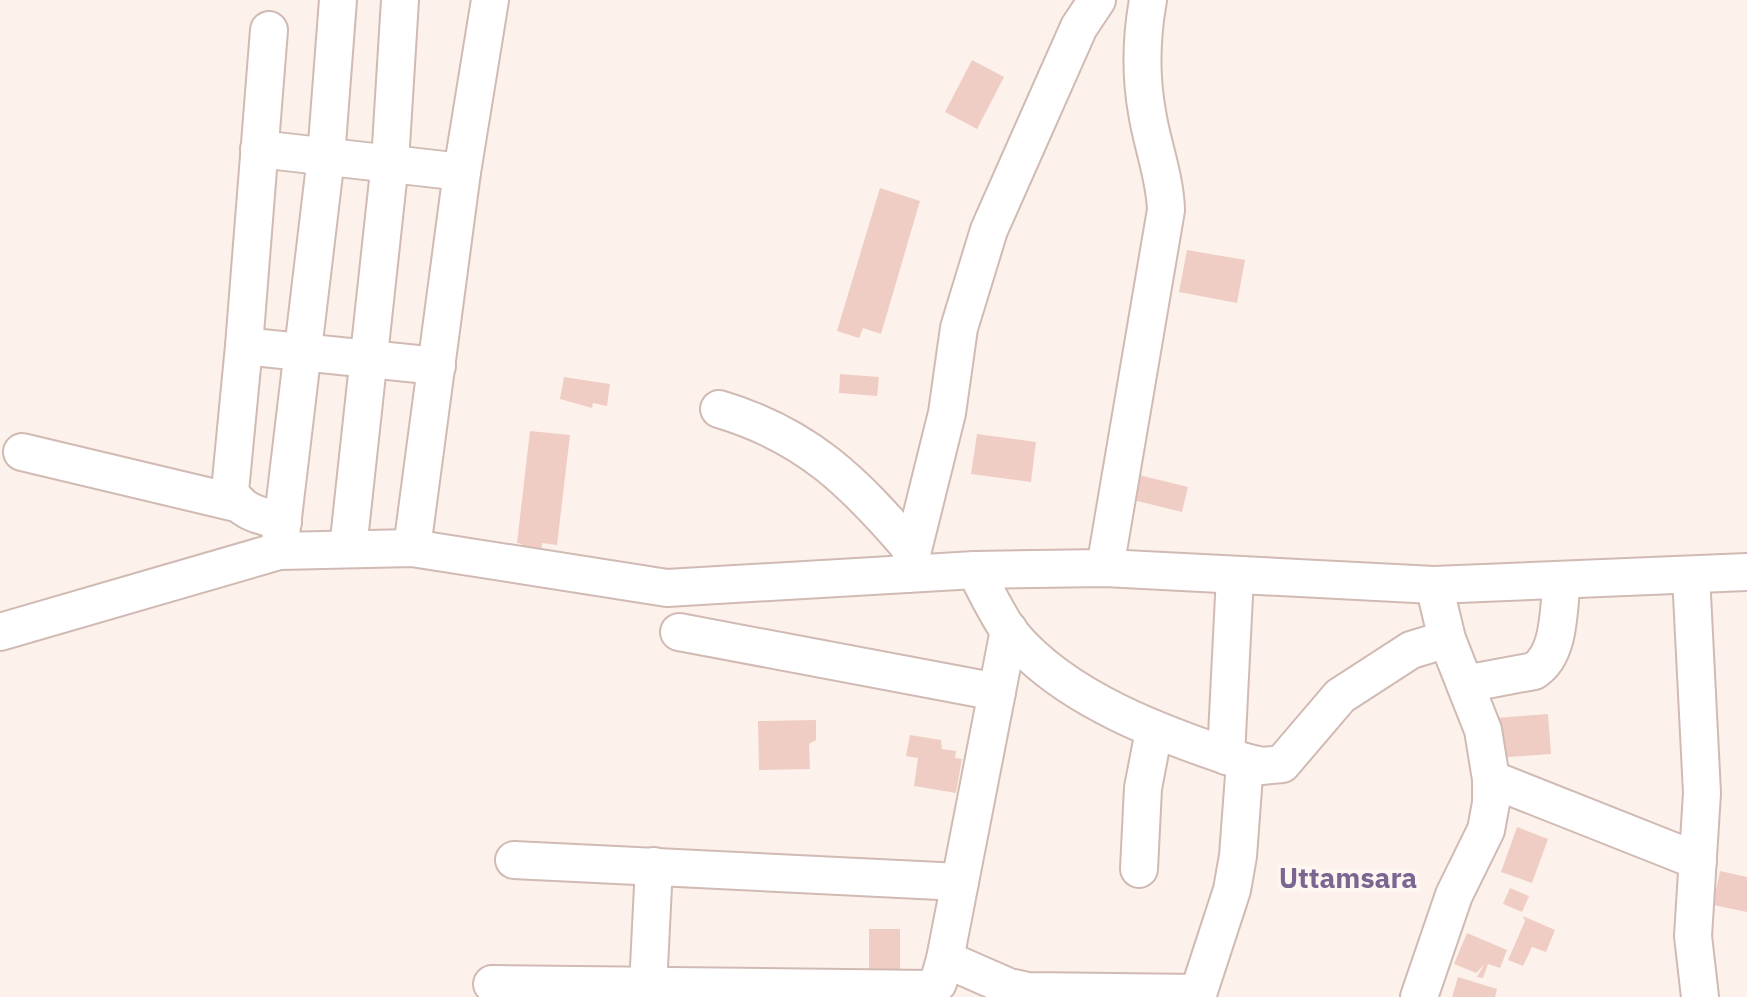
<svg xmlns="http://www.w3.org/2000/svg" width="1747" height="997" font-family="'IBM Plex Sans',sans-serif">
<rect width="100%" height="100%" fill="#fcf2eb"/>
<g fill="#f0cdc4">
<polygon points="972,60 1004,77 977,129 945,112"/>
<polygon points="880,188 920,201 881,334 863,328 859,338 837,331"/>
<polygon points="1187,250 1245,260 1237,303 1179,292"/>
<polygon points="840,374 879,377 877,396 839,393"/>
<polygon points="564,377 610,384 607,406 593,403 592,408 560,399"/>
<polygon points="530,431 570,435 557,545 542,543 540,559 521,557 522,544 517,543"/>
<polygon points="977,434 1036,442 1031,482 971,474"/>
<polygon points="1139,475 1188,487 1182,512 1133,500"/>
<polygon points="1548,714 1551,754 1497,758 1494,718"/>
<polygon points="816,720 816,740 809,744 810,769 759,770 758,721"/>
<polygon points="910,735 941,740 942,749 956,751 955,758 962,759 956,793 914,786 918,758 906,756"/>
<polygon points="1517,827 1548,839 1532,883 1501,872"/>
<polygon points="1720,871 1747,877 1747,912 1713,905"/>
<polygon points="1510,888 1529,896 1522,912 1503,904"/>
<polygon points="1523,916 1555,930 1546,952 1532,947 1523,966 1508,960 1525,921"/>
<rect x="869" y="929" width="31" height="41"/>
<polygon points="1467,933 1507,950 1500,968 1488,964 1483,978 1477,977 1484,965 1476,973 1454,964"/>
<polygon points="1458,977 1497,989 1495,997 1452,997"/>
</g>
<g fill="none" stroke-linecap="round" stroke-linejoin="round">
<defs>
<g id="minor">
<polyline points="259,149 462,172"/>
<polyline points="244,346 269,30"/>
<path d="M719,409c88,26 135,73 193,141"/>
<polyline points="22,452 236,503"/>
<path d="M283,522c-23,-7 -42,-9 -53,-31l14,-145 193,20"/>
<polyline points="412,548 462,172 490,0"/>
<polyline points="348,549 390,162 400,0"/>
<polyline points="279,551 326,157 338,0"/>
<path d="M1105,568l61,-358c-1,-34 -14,-65 -19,-98 -7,-39 -6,-73 1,-112"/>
<path d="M975,570c11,21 22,45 36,64 54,66 155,102 234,128l-7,94 -6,34 -35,107"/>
<polyline points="907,574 947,413 959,328 989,230 1079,27 1097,0"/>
<polyline points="1691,575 1702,793 1693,936 1700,997"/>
<polyline points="0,632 279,551 412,548 667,588 975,570 1105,568 1434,585 1747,572"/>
<polyline points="679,632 997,692"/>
<path d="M1465,684l69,-13c27,-17 24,-63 28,-91"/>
<polyline points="1226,756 1235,576"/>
<polyline points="1245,762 1262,766 1282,764 1340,696 1411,650 1447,639"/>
<polyline points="1491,779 1698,861"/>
<polyline points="514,860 960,882"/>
<polyline points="1139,869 1143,788 1154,731"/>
<polyline points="945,959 1009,987 1028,991 1198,993"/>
<polyline points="492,984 931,989 938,983 945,959 1009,630"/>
<polyline points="648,987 654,866"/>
<polyline points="1419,997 1454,895 1486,830 1491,803 1491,779 1483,730 1447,639 1434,585"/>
</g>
</defs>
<use href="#minor" stroke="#d0bab3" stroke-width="40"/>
<use href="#minor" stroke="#fff" stroke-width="36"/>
</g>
<g text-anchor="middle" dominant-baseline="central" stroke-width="8" stroke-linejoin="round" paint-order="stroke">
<g font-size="28" font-weight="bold" fill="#7a6691" stroke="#fef7f1">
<text x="1348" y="877">Uttamsara</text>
</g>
</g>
</svg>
